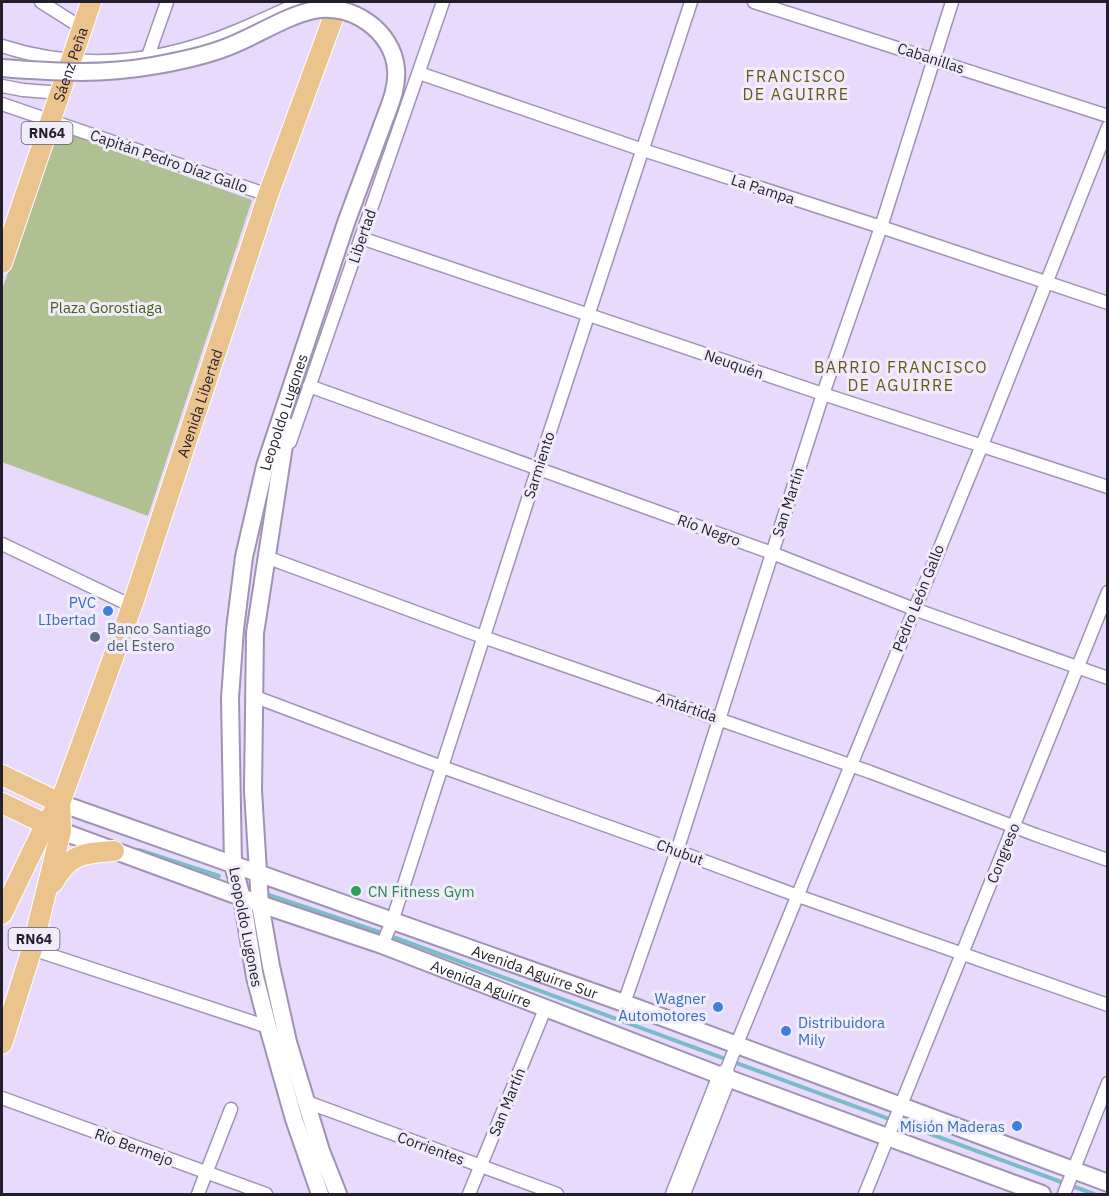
<svg xmlns="http://www.w3.org/2000/svg" width="1109" height="1196" font-family="'IBM Plex Sans',sans-serif">
<rect width="100%" height="100%" fill="#e8dafd"/>
<polygon fill="#afc193" points="57,130 252,200 148,516 2,462 2,290"/>
<g fill="none" stroke-linecap="round" stroke-linejoin="round">
<g stroke="#79bdc8" stroke-width="4">
<polyline points="139,850 219,876"/>
<polyline points="266,894 382,933 1094,1194"/>
</g>
<defs>
<g id="street">
<polyline points="41,2 82,28"/>
<polyline points="754,2 1108,116"/>
<path d="M2,46c80,26 160,17 237,-16 21,-9 42,-19 63,-28"/>
<polyline points="147,59 167,2"/>
<polyline points="419,73 643,150 881,227 1108,303"/>
<polyline points="2,86 23,90 61,93"/>
<polyline points="2,104 268,195"/>
<polyline points="361,238 823,394 1108,487"/>
<polyline points="309,386 772,553 914,609 1108,678"/>
<polyline points="290,442 443,2"/>
<polyline points="2,544 132,606"/>
<polyline points="266,557 483,637 870,772 1036,835 1108,860"/>
<polyline points="253,696 442,767 677,851 798,896 1108,1005"/>
<polyline points="382,945 392,922 538,468 691,2"/>
<polyline points="32,949 268,1027"/>
<polyline points="624,1003 677,851 823,394 881,227 952,2"/>
<polyline points="2,1098 266,1194"/>
<polyline points="304,1101 557,1194"/>
<polyline points="198,1194 231,1109"/>
<polyline points="469,1194 545,1009"/>
<polyline points="672,1194 719,1075 726,1070"/>
<polyline points="684,1194 729,1079 727,1069 736,1046 982,445 1108,127"/>
<polyline points="865,1194 1108,592"/>
<polyline points="1064,1194 1108,1083"/>
</g>
<g id="secondary">
<polyline points="287,426 255,633 253,791 260,904 271,966 288,1042 321,1151 338,1194"/>
<path id="s1" d="M60,803l564,200 484,180"/>
<path id="s2" d="M61,831l199,73 122,41 337,130 323,119"/>
<path id="s3" d="M320,1194l-26,-75 -26,-92 -13,-50 -13,-79 -9,-33 -3,-167 5,-69 9,-72 21,-91 82,-246 35,-94"/>
</g>
<g id="primary">
<path id="s4" d="M2,263l89,-261"/>
<polyline points="2,775 60,803"/>
<polyline points="2,803 56,829"/>
<path d="M53,883c16,-29 30,-30 61,-32"/>
<path id="s5" d="M2,914l43,-89 15,-22 72,-197 136,-411 71,-193"/>
<polyline points="2,1044 32,949 61,831 60,803"/>
</g>
</defs>
<use href="#street" stroke="#9f92b2" stroke-width="15"/>
<use href="#secondary" stroke="#9f92b2" stroke-width="20"/>
<use href="#primary" stroke="#fff" stroke-width="22"/>
<use href="#street" stroke="#fff" stroke-width="12"/>
<use href="#secondary" stroke="#fff" stroke-width="16"/>
<use href="#primary" stroke="#ebc38c" stroke-width="20"/>
<defs>
<path id="secondary-bridge" d="M2,68c50,4 100,7 150,-2 23,-4 48,-9 70,-17 32,-11 60,-32 92,-39 37,-8 79,21 82,59 2,20 -8,40 -14,57"/>
</defs>
<use href="#secondary-bridge" stroke="#9f92b2" stroke-width="20" stroke-linecap="butt"/>
<use href="#secondary-bridge" stroke="#fff" stroke-width="16"/>
</g>
<g fill="#3f7fe0" stroke="#f1ecfa" stroke-width="2">
<circle cx="108" cy="611" r="6"/>
<circle cx="718" cy="1007" r="6"/>
<circle cx="786" cy="1031" r="6"/>
<circle cx="1017" cy="1126" r="6"/>
</g>
<circle fill="#5c6f8a" stroke="#f1ecfa" stroke-width="2" cx="95" cy="637" r="6"/>
<circle fill="#2e9e5b" stroke="#f1ecfa" stroke-width="2" cx="356" cy="891" r="6"/>
<g text-anchor="middle" dominant-baseline="central" stroke-width="6" stroke-linejoin="round" paint-order="stroke">
<g fill="#f1ecfa" stroke="#615c69" stroke-width="1.5">
<rect x="21.5" y="122" width="51" height="22" rx="4.5"/>
<rect x="8.5" y="928" width="51" height="22" rx="4.5"/>
</g>
<g font-size="14" font-weight="bold" fill="#231e2b">
<text x="47" y="133">RN64</text>
<text x="34" y="939">RN64</text>
</g>
<g font-size="15" fill="#231e2b" stroke="#f1ecfa">
<text transform="translate(931 58) rotate(18)">Cabanillas</text>
<text stroke="none"><textPath href="#s4" startOffset="210">Sáenz Peña</textPath></text>
<text transform="translate(169 161) rotate(19)">Capitán Pedro Díaz Gallo</text>
<text transform="translate(763 189) rotate(18)">La Pampa</text>
<text transform="translate(362 236) rotate(-71)">Libertad</text>
<text transform="translate(734 364) rotate(19)">Neuquén</text>
<text stroke="none"><textPath href="#s5" startOffset="549">Avenida Libertad</textPath></text>
<text stroke="none"><textPath href="#s3" startOffset="800">Leopoldo Lugones</textPath></text>
<text transform="translate(539 465) rotate(-72)">Sarmiento</text>
<text transform="translate(788 502) rotate(-72)">San Martín</text>
<text transform="translate(709 530) rotate(20)">Río Negro</text>
<text transform="translate(918 598) rotate(-68)">Pedro León Gallo</text>
<text transform="translate(687 707) rotate(19)">Antártida</text>
<text transform="translate(680 852) rotate(20)">Chubut</text>
<text transform="translate(1003 853) rotate(-68)">Congreso</text>
<text transform="translate(246 927) rotate(79)">Leopoldo Lugones</text>
<text stroke="none"><textPath href="#s1" startOffset="504">Avenida Aguirre Sur</textPath></text>
<text stroke="none"><textPath href="#s2" startOffset="447">Avenida Aguirre</textPath></text>
<text transform="translate(507 1102) rotate(-68)">San Martín</text>
<text transform="translate(134 1147) rotate(20)">Río Bermejo</text>
<text transform="translate(431 1148) rotate(20)">Corrientes</text>
</g>
<g font-size="15" fill="#4a6018" stroke="#f1ecfa">
<text x="106" y="307">Plaza Gorostiaga</text>
</g>
<g font-size="15" fill="#366cbe" stroke="#f1ecfa" text-anchor="end">
<text x="96" y="602">PVC<tspan x="96" dy="17">LIbertad</tspan></text>
<text x="706" y="998">Wagner<tspan x="706" dy="17">Automotores</tspan></text>
<text x="798" y="1022" text-anchor="start">Distribuidora<tspan x="798" dy="17">Mily</tspan></text>
<text x="1005" y="1126">Misión Maderas</text>
</g>
<g font-size="15" fill="#4e5e75" stroke="#f1ecfa" text-anchor="start">
<text x="107" y="628">Banco Santiago<tspan x="107" dy="17">del Estero</tspan></text>
</g>
<g font-size="15" fill="#27864d" stroke="#f1ecfa" text-anchor="start">
<text x="368" y="891">CN Fitness Gym</text>
</g>
<g font-size="16" letter-spacing="1.5" fill="#675519" stroke="#f1ecfa">
<text x="796" y="76">FRANCISCO<tspan x="796" dy="18">DE AGUIRRE</tspan></text>
<text x="901" y="367">BARRIO FRANCISCO<tspan x="901" dy="18">DE AGUIRRE</tspan></text>
</g>
</g>
<rect width="1109" height="1196" fill="none" stroke="#231e2b" stroke-width="6"/>
</svg>
